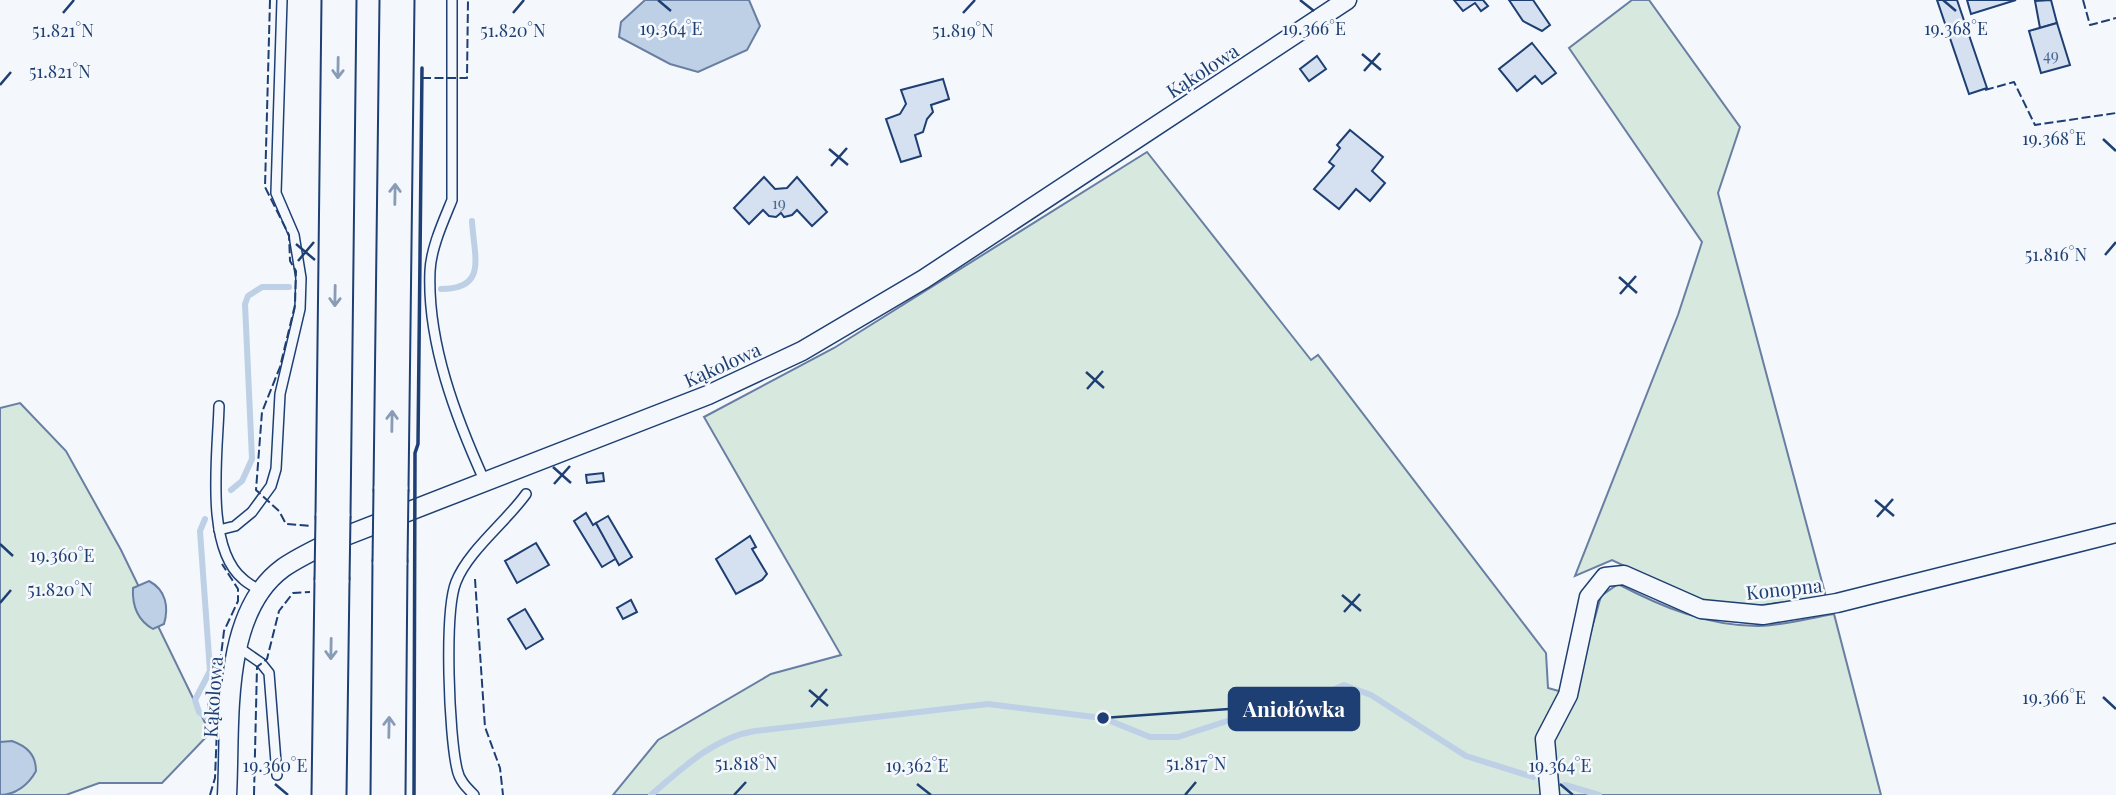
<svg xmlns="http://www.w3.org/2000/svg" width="2116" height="795" font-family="'Playfair Display',serif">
<rect width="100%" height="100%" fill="#f4f7fb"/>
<g fill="#d7e8df" stroke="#687fa3" stroke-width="2">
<polygon points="1632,0 1649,0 1740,127 1718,193 1826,597 1738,608 1688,596 1612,560 1575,576 1678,315 1702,242 1569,48"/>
<path d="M1147,152l164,208 7,-5 228,298 2,35 25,7 28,-99 17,-12c44,23 89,42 140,42 25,0 51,-8 76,-12l47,181h-1268l45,-55 113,-66 70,-19 -137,-238 130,-69z"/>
<polygon points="20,403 66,451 121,550 210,733 162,783 99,783 66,795 0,795 0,408"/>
</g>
<g fill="#bed0e5" stroke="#687fa3" stroke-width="2">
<polygon points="645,0 749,0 760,26 747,50 698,72 670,64 619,37 621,22"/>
<path d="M149,581c17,9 20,26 15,43l-11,5c-16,-9 -21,-23 -20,-41z"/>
<path d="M12,741c14,5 24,13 24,30 -7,13 -20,24 -36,24v-53z"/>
</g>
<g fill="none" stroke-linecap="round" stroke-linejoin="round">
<g stroke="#bed0e5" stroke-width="6">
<path d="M441,289c47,0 33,-32 31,-68"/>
<polyline points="231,490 242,481 252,459 245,304 248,296 262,287 289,287"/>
<polyline points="205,519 200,531 210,671 195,700 199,712 206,717"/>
<polyline points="1565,785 1599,795"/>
<path d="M651,795c30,-26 64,-58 104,-64l233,-27 115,14 47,19h28l117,-38 24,-3 25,-11 27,10 95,61 67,21"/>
</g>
</g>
<g fill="#d5e0f0" stroke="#1d3f73" stroke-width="2">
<polygon points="1454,0 1483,0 1488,6 1481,11 1475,3 1463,11"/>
<polygon points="1509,0 1533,0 1550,25 1542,31 1523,21"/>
<polygon points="1937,0 1957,0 1987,88 1969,94"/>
<polygon points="1967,0 2016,0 1971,14"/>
<polygon points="2051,0 2057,23 2040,28 2035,1"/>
<polygon points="2057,23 2070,65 2041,73 2029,31"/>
<polygon points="1532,43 1556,73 1542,84 1535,76 1517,91 1499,69"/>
<polygon points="1317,56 1326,69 1309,81 1300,69"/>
<polygon points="943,79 949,99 931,105 933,112 927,119 923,132 915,135 921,156 901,162 886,119 900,114 906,104 901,90"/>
<polygon points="1350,130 1383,157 1372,171 1385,183 1370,201 1356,189 1339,209 1314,189 1334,166 1329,162 1340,148 1337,145"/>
<polygon points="764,177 775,189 787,188 797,177 827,212 812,226 797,210 792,215 784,217 781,213 776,217 769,216 763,210 749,224 734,208"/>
<polygon points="603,473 604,481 587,483 586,475"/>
<polygon points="586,513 593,525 596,523 617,558 602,567 574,521"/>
<polygon points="608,516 632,557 619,565 596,523"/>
<polygon points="750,536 756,547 752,549 767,574 762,580 736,594 716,559"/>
<polygon points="536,543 549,565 517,583 505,561"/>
<polygon points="631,600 637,612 623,619 617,608"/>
<polygon points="525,609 543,639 526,649 508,619"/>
</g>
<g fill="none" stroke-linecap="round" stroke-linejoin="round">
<defs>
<g id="service">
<path d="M452,0v200c-9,22 -21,48 -22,71 -3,72 26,147 55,211"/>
<path d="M219,406c-1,46 -15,141 24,173 5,5 12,8 18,12"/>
<polyline points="219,530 235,526 252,512 271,486 276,469 280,394 300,309 301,278 294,235 276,193 282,0"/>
<polyline points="238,647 261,663 269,673 277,775"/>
<path d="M474,795c-8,-8 -15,-15 -17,-26 -8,-34 -13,-157 -1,-187 12,-31 50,-60 70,-88"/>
</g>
<g id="minor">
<path d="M227,795c4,-70 -7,-181 56,-227 14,-10 32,-18 47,-26l378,-147 94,-44 122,-72 423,-279"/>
<polyline points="1550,795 1545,739 1568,695 1589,597 1605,577 1624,575 1701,609 1763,615 1837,603 2116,533"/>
</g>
<g id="motorway">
<polyline points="391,489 397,0"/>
<polyline points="333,516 339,0"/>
<polyline points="329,795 332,580"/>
<polyline points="388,795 390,562"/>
</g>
</defs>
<use href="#service" stroke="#1d3f73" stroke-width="12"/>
<use href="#minor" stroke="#1d3f73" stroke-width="21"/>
<use href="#motorway" stroke="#1d3f73" stroke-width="37"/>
<use href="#service" stroke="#f4f7fb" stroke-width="9"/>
<use href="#minor" stroke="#f4f7fb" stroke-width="18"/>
<use href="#motorway" stroke="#f4f7fb" stroke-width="33"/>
<defs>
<g id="motorway-bridge">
<polyline points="390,562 391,489"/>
<polyline points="332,580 333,516"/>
</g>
</defs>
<use href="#motorway-bridge" stroke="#1d3f73" stroke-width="37" stroke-linecap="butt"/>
<use href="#motorway-bridge" stroke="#f4f7fb" stroke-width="33"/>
<g stroke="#1d3f73" stroke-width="2" stroke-dasharray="9 3.5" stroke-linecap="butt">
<polyline points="270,0 265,187 289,235 290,261 296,271 295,305 280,367 262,412 256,490 279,511 286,524 311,526"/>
<polyline points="2083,0 2090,25 2116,18"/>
<polyline points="422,78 467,78 468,0"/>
<polyline points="1985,90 2014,82 2035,125 2116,113"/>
<polyline points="475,579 485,727 500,768 503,795"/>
<polyline points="210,795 215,778 217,728 208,708 210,695 217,688 224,631 238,601 238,589 222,564"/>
<polyline points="254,795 257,667 267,659 279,611 293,593 310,592"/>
</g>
<polyline stroke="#1d3f73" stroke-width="3.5" points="414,795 415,453 418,444 422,68"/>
</g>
<defs><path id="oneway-shaft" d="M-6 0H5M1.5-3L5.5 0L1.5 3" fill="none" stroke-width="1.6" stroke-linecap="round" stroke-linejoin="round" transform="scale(1.75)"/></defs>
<g stroke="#889bb7">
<use href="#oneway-shaft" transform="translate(338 68) rotate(91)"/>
<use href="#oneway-shaft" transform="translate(395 194) rotate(-89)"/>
<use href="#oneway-shaft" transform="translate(335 296) rotate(91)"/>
<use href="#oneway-shaft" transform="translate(392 421) rotate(-89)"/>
<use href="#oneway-shaft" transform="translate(331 649) rotate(91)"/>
<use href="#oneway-shaft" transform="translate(389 727) rotate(-89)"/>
</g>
<path fill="none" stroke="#1d3f73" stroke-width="2.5" d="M658,0l13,11M1300,0l14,11M1943,0l13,11M63,13l11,-13M513,13l11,-13M963,13l12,-13M1362,54l19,16M1364,71l16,-18M0,85l11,-13M2103,139l13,12M829,149l19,16M831,166l16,-18M296,244l19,16M2105,255l11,-13M298,261l16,-19M1619,277l18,16M1620,294l16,-18M1086,372l18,16M1087,389l16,-18M553,467l18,16M554,484l16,-18M1875,500l19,16M1877,517l16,-18M0,544l13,12M1342,595l19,16M0,603l11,-13M1344,612l16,-18M809,690l19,16M2103,697l13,12M811,707l16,-18M275,784l13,11M917,784l14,11M1560,784l13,11M734,795l12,-13M1185,795l11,-13"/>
<g text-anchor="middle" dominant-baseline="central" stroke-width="5" stroke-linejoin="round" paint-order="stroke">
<g font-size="16" fill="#4b6792">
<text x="2051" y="54">49</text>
<text x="779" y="202">19</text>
</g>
<g font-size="19" fill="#1d3f73" stroke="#f4f7fb">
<text transform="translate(1202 70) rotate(-33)">Kąkolowa</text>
<text transform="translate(722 364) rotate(-24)">Kąkolowa</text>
<text transform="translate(1784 588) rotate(-6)">Konopna</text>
<text transform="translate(212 697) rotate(-86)">Kąkolowa</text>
</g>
</g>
<g font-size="18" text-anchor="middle" fill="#1d3f73" stroke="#f4f7fb" stroke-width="5" stroke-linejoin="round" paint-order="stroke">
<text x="671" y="35">19.364°E</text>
<text x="1314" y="35">19.366°E</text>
<text x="1956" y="35">19.368°E</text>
<text x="63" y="37">51.821°N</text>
<text x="513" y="37">51.820°N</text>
<text x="963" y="37">51.819°N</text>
<text x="60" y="78">51.821°N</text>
<text x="2054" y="145">19.368°E</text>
<text x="2056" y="261">51.816°N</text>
<text x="62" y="562">19.360°E</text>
<text x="60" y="596">51.820°N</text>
<text x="2054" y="704">19.366°E</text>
<text x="746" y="770">51.818°N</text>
<text x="1196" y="770">51.817°N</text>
<text x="275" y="772">19.360°E</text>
<text x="917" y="772">19.362°E</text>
<text x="1560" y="772">19.364°E</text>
</g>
<path fill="none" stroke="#1d3f73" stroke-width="2.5" d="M1103 718L1229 709"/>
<circle fill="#1d3f73" stroke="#f4f7fb" stroke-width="2.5" cx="1103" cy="718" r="7"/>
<rect fill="#1d3f73" stroke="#1d3f73" stroke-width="2.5" x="1229" y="688" width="130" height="42" rx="7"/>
<g font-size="21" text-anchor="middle" font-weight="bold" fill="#fff">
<text x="1294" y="717">Aniołówka</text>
</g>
</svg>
